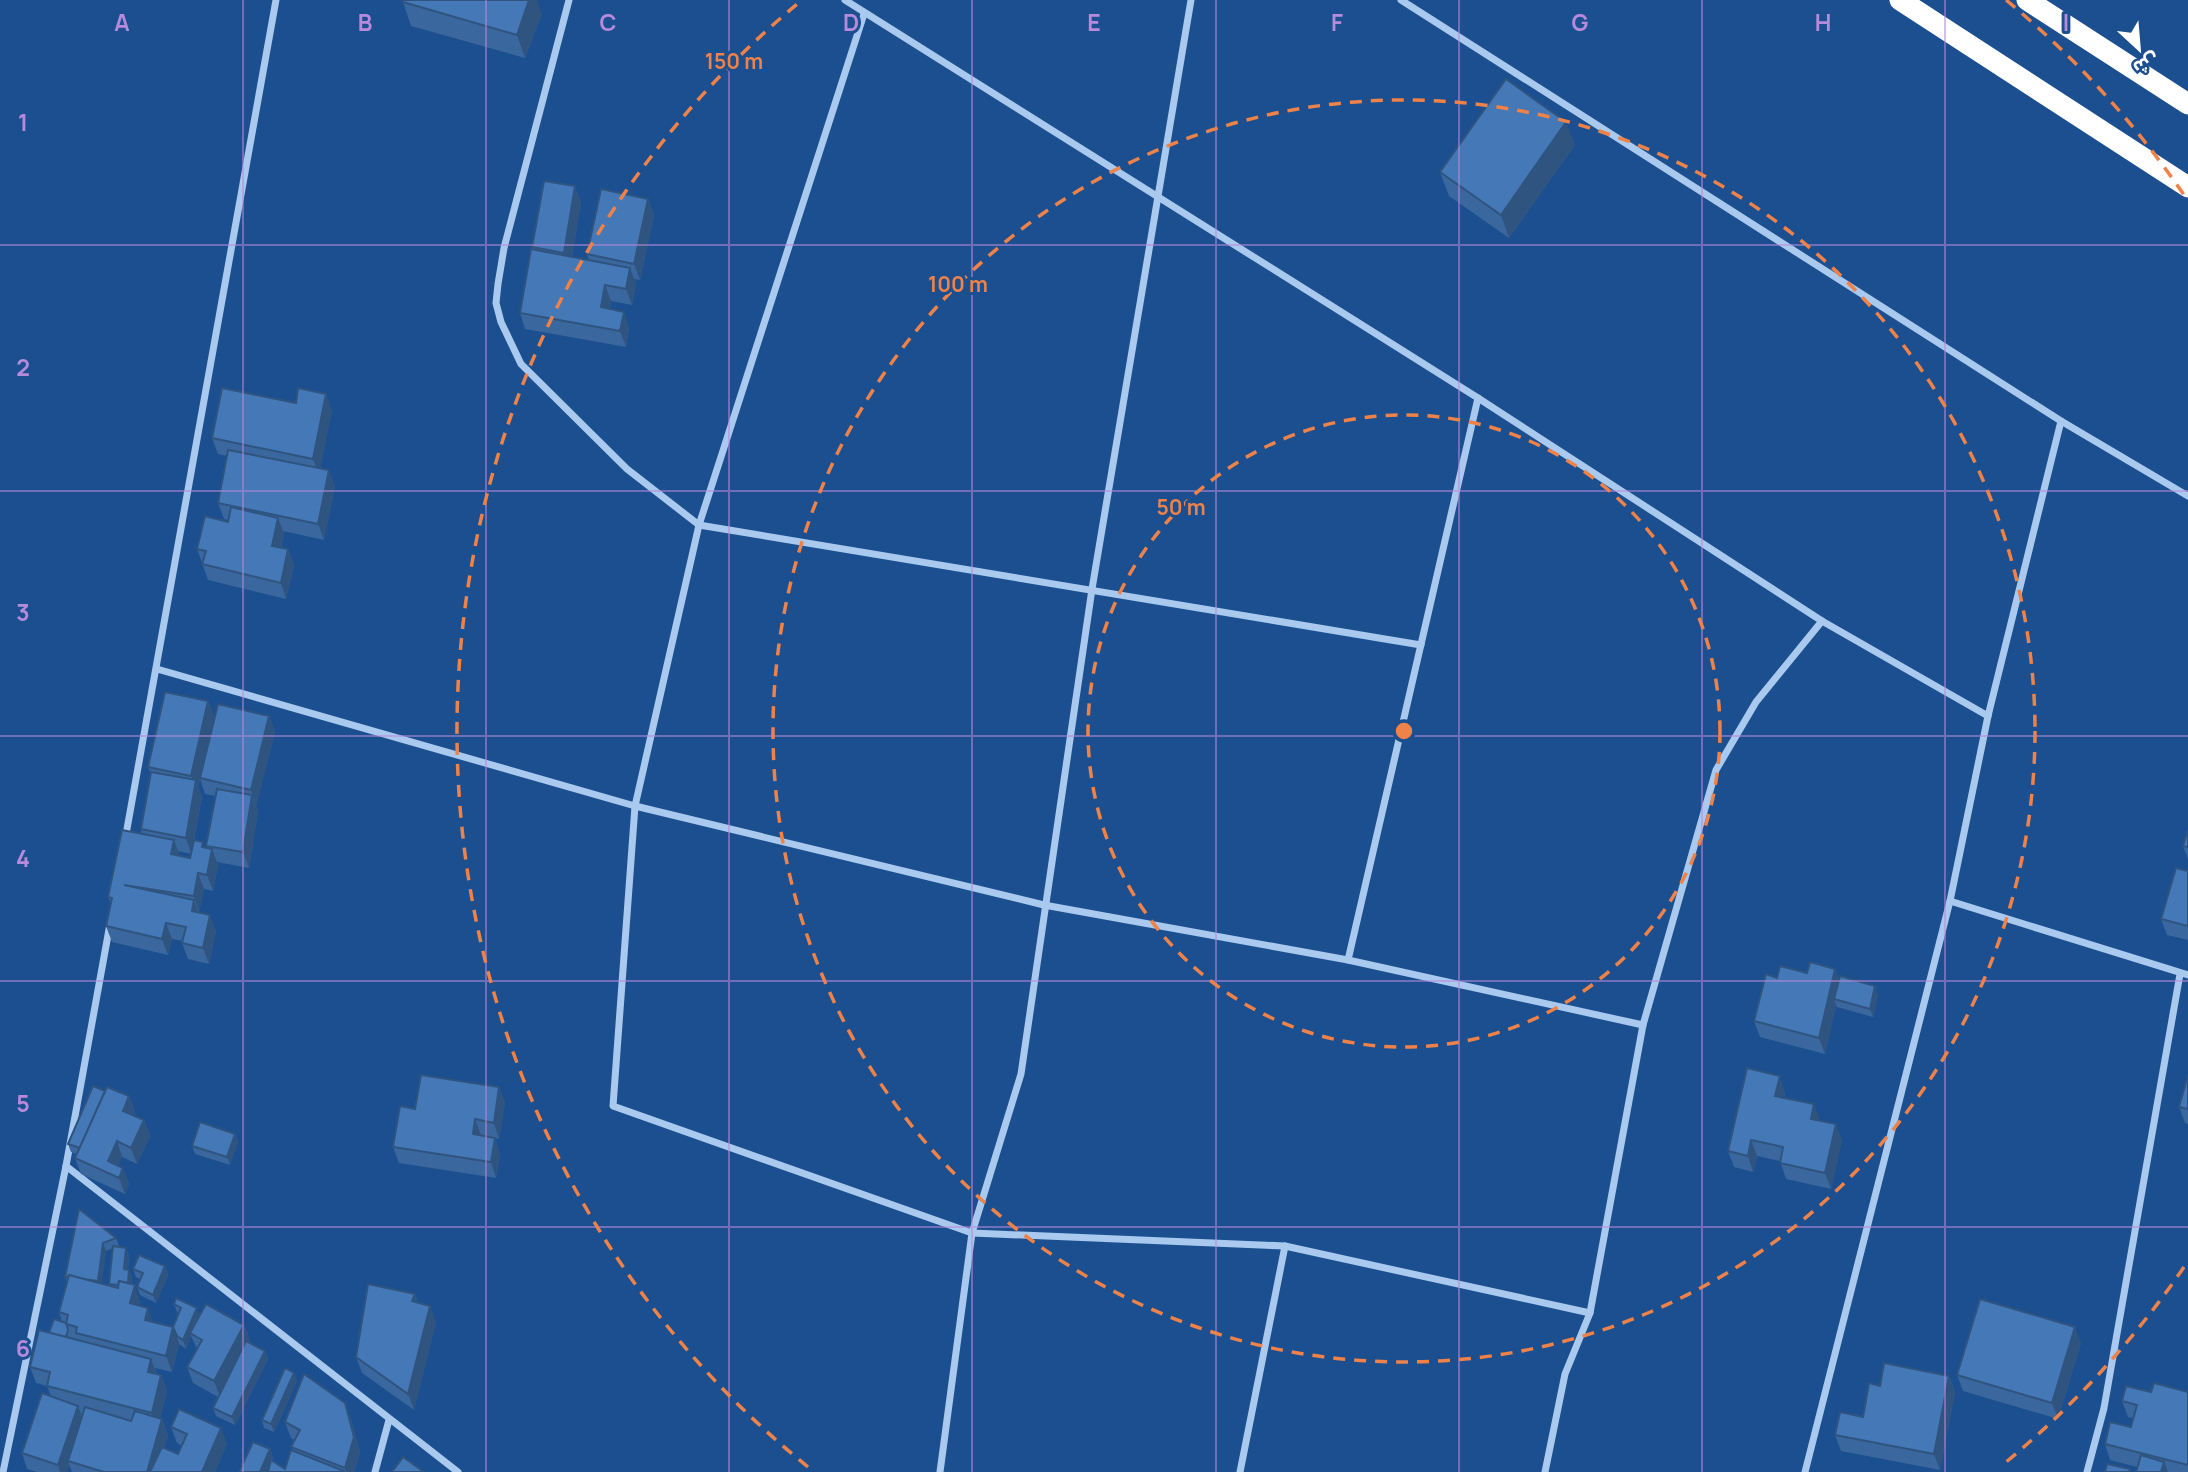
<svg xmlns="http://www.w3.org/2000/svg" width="2188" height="1472" font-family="Manrope,'Noto Sans Arabic',sans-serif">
<rect width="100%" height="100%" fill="#1b4f8f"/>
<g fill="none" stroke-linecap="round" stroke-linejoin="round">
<g stroke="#a9c9ee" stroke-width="7">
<polyline points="569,0 504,248 498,284 496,303 501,322 521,364 627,469 699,525 1421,645"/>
<polyline points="845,0 1478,398 1822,621 1988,716"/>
<polyline points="1401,0 2061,421 2188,496"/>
<polyline points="157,669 635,806 699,525 864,14"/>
<polyline points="125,840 276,0"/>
<polyline points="1950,901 2188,975"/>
<polyline points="1348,960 1478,398"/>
<polyline points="66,1166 458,1472"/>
<polyline points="1590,1313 1285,1246 972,1233 613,1106 635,806 1044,905 1348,960 1643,1025"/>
<polyline points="3,1472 66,1166 110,924"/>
<polyline points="375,1472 389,1420"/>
<polyline points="940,1472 972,1233 1021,1074 1092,589 1191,0"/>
<polyline points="1240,1472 1285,1246"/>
<polyline points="1545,1472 1565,1374 1590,1313 1643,1025 1716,770 1756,702 1822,621"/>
<polyline points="1805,1472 1950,901 1988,716 2061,421"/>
<polyline points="2087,1472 2104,1408 2180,974"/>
</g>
<g stroke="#fff" stroke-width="21">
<polyline points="1900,0 2188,187"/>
<polyline points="2027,0 2188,104"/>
</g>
</g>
<g fill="#3a679d" fill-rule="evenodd">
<polygon points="403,2 542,13 525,58 411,26"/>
<polygon points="1575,145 1509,238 1449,196 1440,172"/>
<polygon points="648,199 654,215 640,280 634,279 636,284 632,305 611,301 610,309 629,328 626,347 525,329 520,313 533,249 532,247 581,202 572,257 589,260 587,254"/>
<polygon points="332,410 320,469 335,486 324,540 283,531 284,534 281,548 288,549 294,565 286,599 208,580 197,549 228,522 228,520 224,519 218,503 227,456 218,454 212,438"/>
<path d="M208,701l6,16 -7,30 62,-31 6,16 -19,74 2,5 -9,57 -32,-6 1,3 -5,26 -9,-2 -5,23 17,19 -7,33 -21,-5 -6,-16 1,-2 -11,-2 -4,16 -56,-13 -6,-16 5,-22 -3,-7 34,-63 -1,-5 10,-55 -3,-7zM200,779l5,15 10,2 -9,50 1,2h-2l-11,-8 8,-44 -4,-9zM178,851l13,3 -1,4 -10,-2z"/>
<polygon points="2188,830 2188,859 2183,846"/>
<polygon points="2188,871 2188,940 2167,935 2161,919"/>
<polygon points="1777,978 1839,980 1878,995 1873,1017 1837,1007 1836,1005 1825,1054 1760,1037 1754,1021"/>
<polygon points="2188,1075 2188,1124 2185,1123 2179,1107"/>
<polygon points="499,1087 505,1103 499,1139 495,1138 500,1154 496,1178 399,1163 393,1147 415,1109"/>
<polygon points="105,1091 129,1096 135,1112 133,1116 144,1120 150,1136 137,1164 122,1157 118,1166 123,1168 129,1184 125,1194 81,1174 75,1158 77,1154 71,1152 68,1144"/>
<polygon points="1785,1092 1784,1098 1820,1121 1842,1140 1831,1189 1786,1179 1780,1161 1757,1156 1753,1172 1734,1167 1728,1151"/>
<polygon points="235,1134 238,1142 230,1165 195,1154 192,1146"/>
<path d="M79,1209l37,29 3,8 -2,1 9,1 3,8 -1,14h1l3,8 -1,6 9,17 -1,5 14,16 20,5 6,-14 -2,-1 -3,-8 26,11 44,10 6,16 -1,1 16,9 3,8 -33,66 -19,-9 -3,-8 5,-11 -25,-14 -6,-16 10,-18 -6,-13 -5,13 -7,-5 -7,28 -17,-4 2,6 4,1 6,16 -7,27 2,1 6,16 -4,13 14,6 4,-8 -5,-3 -6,-16 56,17 -12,28h-143l-3,-7 -2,7h-30l-10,-3 -5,-16 29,-57 -4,-10 -11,-3 -6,-16 19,-34 13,-11 -3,-10 8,-29 -2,-6zM113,1248l-4,36 1,2 -9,-2 5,-33z"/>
<polygon points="165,1266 168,1275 156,1303 140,1295 137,1287 140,1279 136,1277 133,1269"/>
<polygon points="415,1294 418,1303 436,1322 414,1410 362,1373 356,1357"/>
<polygon points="2081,1343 2058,1419 1963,1391 1957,1375"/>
<polygon points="1949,1376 1955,1392 1940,1470 1841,1451 1835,1435 1863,1417 1880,1386"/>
<polygon points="297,1381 274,1432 264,1428 262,1420"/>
<polygon points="2151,1392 2188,1392 2188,1472 2136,1472 2137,1467 2110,1460 2105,1444 2131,1427 2133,1418 2128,1417 2122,1401"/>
<polygon points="351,1419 360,1453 354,1472 268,1472 271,1462 270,1449 273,1457 272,1460 285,1469 293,1451 291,1447 295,1440 291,1438 285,1422"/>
</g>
<g fill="#305480">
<polygon points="529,0 537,0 542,13 525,58 517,35"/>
<polygon points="1566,122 1575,145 1509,238 1501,215"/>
<polygon points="575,186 581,202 570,269 564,253"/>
<polygon points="648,199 654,215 640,280 634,264"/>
<polygon points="630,268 636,284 632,305 626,289"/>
<polygon points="605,285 611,301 607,323 601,307"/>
<polygon points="624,312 629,328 626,347 620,331"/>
<polygon points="326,394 332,410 319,475 313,459"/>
<polygon points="329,470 335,486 324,540 318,524"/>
<polygon points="278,518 284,534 278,562 272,546"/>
<polygon points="288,549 294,565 286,599 281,583"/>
<polygon points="208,701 214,717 198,787 202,796 191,854 186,838 195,785 191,776"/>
<polygon points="269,716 275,732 256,806 251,790"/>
<polygon points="252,795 258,811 249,868 243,852"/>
<polygon points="174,840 180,856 171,854"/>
<polygon points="212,849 218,865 213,891 207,875"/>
<polygon points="198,873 204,889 199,912 194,896"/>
<polygon points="194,900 200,916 192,911"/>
<polygon points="210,915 216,931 209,964 203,948"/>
<polygon points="166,923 172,939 168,955 162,939"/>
<polygon points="1835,969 1841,985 1834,999 1836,1005 1825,1054 1819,1038"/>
<polygon points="1875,986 1878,995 1873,1017 1870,1009"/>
<polygon points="1780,1076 1785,1092 1781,1112 1775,1096"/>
<polygon points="499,1087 505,1103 499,1139 494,1123"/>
<polygon points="129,1096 135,1112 129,1127 123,1111"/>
<polygon points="1814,1104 1820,1120 1811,1119"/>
<polygon points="475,1119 481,1135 473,1134"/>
<polygon points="144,1120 150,1136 137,1164 131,1148"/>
<polygon points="1836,1124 1842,1140 1831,1189 1825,1173"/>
<polygon points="235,1134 238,1142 230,1165 227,1157"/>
<polygon points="495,1138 500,1154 496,1178 491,1162"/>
<polygon points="1751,1140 1757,1156 1753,1172 1748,1156"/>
<polygon points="117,1141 122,1157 114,1176 108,1161"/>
<polygon points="123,1168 129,1184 125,1194 119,1178"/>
<polygon points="103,1243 106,1251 101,1289 98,1281"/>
<polygon points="126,1248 129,1256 127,1277 124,1269"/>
<polygon points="165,1266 168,1275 156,1303 153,1295"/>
<polygon points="129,1270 132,1278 130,1295 127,1286"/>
<polygon points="135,1285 140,1301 136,1319 130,1303"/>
<polygon points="415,1294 421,1310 412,1301"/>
<polygon points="430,1306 436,1322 414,1410 408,1394"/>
<polygon points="148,1308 154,1324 145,1320"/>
<polygon points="197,1308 200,1316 190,1333 191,1336 186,1349 183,1340"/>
<polygon points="244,1325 250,1341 220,1397 214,1381"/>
<polygon points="173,1327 179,1343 172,1372 166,1356"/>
<polygon points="2075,1327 2081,1343 2058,1419 2052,1403"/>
<polygon points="265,1351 268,1359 235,1425 232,1417"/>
<polygon points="151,1359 157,1375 148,1372"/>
<polygon points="294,1373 297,1381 274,1432 271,1424"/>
<polygon points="161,1375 167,1391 157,1429 152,1413"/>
<polygon points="1949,1376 1955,1392 1940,1470 1934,1454"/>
<polygon points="345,1403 351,1419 360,1453 354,1472 346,1472 345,1468"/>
<polygon points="78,1406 84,1422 68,1461 69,1465 67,1472 60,1472 58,1465"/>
<polygon points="162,1419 168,1435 157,1472 147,1472"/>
<polygon points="221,1428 227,1444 215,1472 202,1472"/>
<polygon points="270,1449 273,1457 266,1472 260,1472"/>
<polygon points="2164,1462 2168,1472 2161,1472"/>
</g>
<g fill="#4478b7" stroke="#305480" stroke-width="2">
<polygon points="404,0 529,0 517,35 403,2"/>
<polygon points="1506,79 1566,122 1501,215 1440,172"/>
<polygon points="544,181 575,186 564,253 532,247"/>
<polygon points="601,189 648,199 634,264 587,254"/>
<polygon points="531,249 630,268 626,289 605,285 601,307 624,312 620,331 520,313"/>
<polygon points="222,388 296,403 298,388 326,394 313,459 212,438"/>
<polygon points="228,450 329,470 318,524 218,503"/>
<polygon points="231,507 278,518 272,546 288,549 281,583 202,564 206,551 197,549 205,516 228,522"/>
<polygon points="165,692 208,701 191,776 148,767"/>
<polygon points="218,704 269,716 251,790 200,778"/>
<polygon points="151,772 196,780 186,838 141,829"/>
<polygon points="217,789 252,795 243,852 206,846"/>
<polygon points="122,830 174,840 171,854 190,858 194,840 203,842 202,847 212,849 207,875 198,873 194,896 124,885 194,900 192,911 210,915 203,948 182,943 186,927 166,923 162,939 106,926 112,898 108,897"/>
<polygon points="2188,830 2188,847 2183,846"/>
<polygon points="2176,868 2188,871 2188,926 2161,919"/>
<polygon points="1810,962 1835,969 1819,1038 1754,1021 1766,974 1777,978 1780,966 1807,973"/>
<polygon points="1840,976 1875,986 1870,1009 1834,999"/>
<polygon points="1747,1068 1780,1076 1775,1096 1814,1104 1811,1119 1836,1124 1825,1173 1780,1163 1783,1147 1751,1140 1748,1156 1728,1151"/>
<polygon points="421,1075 499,1087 494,1123 475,1119 473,1134 495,1138 491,1162 393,1147 400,1106 415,1109"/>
<polygon points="2188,1075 2188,1109 2179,1107"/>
<polygon points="93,1086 105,1091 80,1148 68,1144"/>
<polygon points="107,1087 129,1096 123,1111 144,1120 131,1148 117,1141 108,1161 123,1168 119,1178 75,1158"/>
<polygon points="200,1122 235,1134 227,1157 192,1146"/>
<polygon points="79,1209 116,1238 103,1243 98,1281 83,1279 69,1275 68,1277 65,1277"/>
<polygon points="113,1246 126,1248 124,1269 129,1270 128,1283 119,1281 118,1285 109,1284"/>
<polygon points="139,1255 165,1266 153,1295 137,1287 143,1273 133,1269"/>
<polygon points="69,1275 118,1288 119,1281 135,1285 130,1303 148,1308 145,1320 173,1327 166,1356 76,1333 77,1327 66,1324 68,1315 59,1312"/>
<polygon points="368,1284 415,1294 412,1301 430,1306 408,1394 356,1357"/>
<polygon points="176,1298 197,1308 183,1340 177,1336 173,1327 181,1308 174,1304"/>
<polygon points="1980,1299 2075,1327 2052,1403 1957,1375"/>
<polygon points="206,1304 244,1325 214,1381 187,1367 202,1340 190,1333"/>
<polygon points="54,1319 66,1323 68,1330 66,1337 49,1333"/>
<polygon points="39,1330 151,1359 148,1372 161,1375 152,1413 47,1386 50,1372 30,1367"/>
<polygon points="246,1341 265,1351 232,1417 213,1408"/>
<polygon points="1884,1363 1949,1376 1934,1454 1835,1435 1840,1412 1863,1417 1869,1383 1880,1386"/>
<polygon points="285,1368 294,1373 271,1424 262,1420"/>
<polygon points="304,1374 345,1403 354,1437 345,1468 291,1447 300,1430 285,1422"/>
<polygon points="2154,1383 2188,1392 2188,1465 2105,1444 2110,1422 2131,1427 2137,1405 2122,1401 2126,1386 2151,1392"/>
<polygon points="42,1393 78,1406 58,1465 22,1453"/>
<polygon points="85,1407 131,1421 135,1411 162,1419 147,1472 104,1472 68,1461"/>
<polygon points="179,1409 221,1428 202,1472 150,1472 162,1447 178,1454 187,1434 171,1427"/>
<polygon points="253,1442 270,1449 260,1472 239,1472"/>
<polygon points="291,1450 344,1471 344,1472 268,1472 271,1460 285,1469"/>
<polygon points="2141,1455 2164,1462 2161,1472 2136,1472"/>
<polygon points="403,1457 424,1472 392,1472"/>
<polygon points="2107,1464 2130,1469 2129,1472 2105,1472"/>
</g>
<path fill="none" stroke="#b68bdc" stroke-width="2" stroke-opacity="0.55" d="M243,0v1472M486,0v1472M729,0v1472M972,0v1472M1216,0v1472M1459,0v1472M1702,0v1472M1945,0v1472M0,245h2188M0,491h2188M0,736h2188M0,981h2188M0,1227h2188"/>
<g fill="none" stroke="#ee8249" stroke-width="3.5" stroke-dasharray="12 9">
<circle cx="1404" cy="731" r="316"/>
<circle cx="1404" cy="731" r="631"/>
<path d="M2184 1267A947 947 0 0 1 2000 1467M808 1467A947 947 0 0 1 802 0M2006 0A947 947 0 0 1 2184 195"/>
</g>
<g font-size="23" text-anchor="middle" font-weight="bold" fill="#b68bdc" stroke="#1b4f8f" stroke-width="6" stroke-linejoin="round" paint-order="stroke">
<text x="122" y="31">A</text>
<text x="365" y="31">B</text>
<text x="608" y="31">C</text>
<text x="851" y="31">D</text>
<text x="1094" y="31">E</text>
<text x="1337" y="31">F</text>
<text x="1580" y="31">G</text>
<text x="1823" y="31">H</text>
<text x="2066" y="31">I</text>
<text x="23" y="131">1</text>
<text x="23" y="376">2</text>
<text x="23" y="621">3</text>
<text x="23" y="867">4</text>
<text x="23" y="1112">5</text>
<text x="23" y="1357">6</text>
</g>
<circle cx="1404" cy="731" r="10" fill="#ee8249" stroke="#1b4f8f" stroke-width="3.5"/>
<g font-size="21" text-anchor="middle" font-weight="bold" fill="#ee8249" stroke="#1b4f8f" stroke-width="6" stroke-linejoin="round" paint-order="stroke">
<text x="734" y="69">150 m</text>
<text x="958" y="292">100 m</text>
<text x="1181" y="515">50 m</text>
</g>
<g transform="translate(2139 49) rotate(154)" stroke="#1b4f8f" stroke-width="5" paint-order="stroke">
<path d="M0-5L12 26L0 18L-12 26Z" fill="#ffffff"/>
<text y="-10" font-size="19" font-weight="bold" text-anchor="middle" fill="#ffffff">ش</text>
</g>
</svg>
